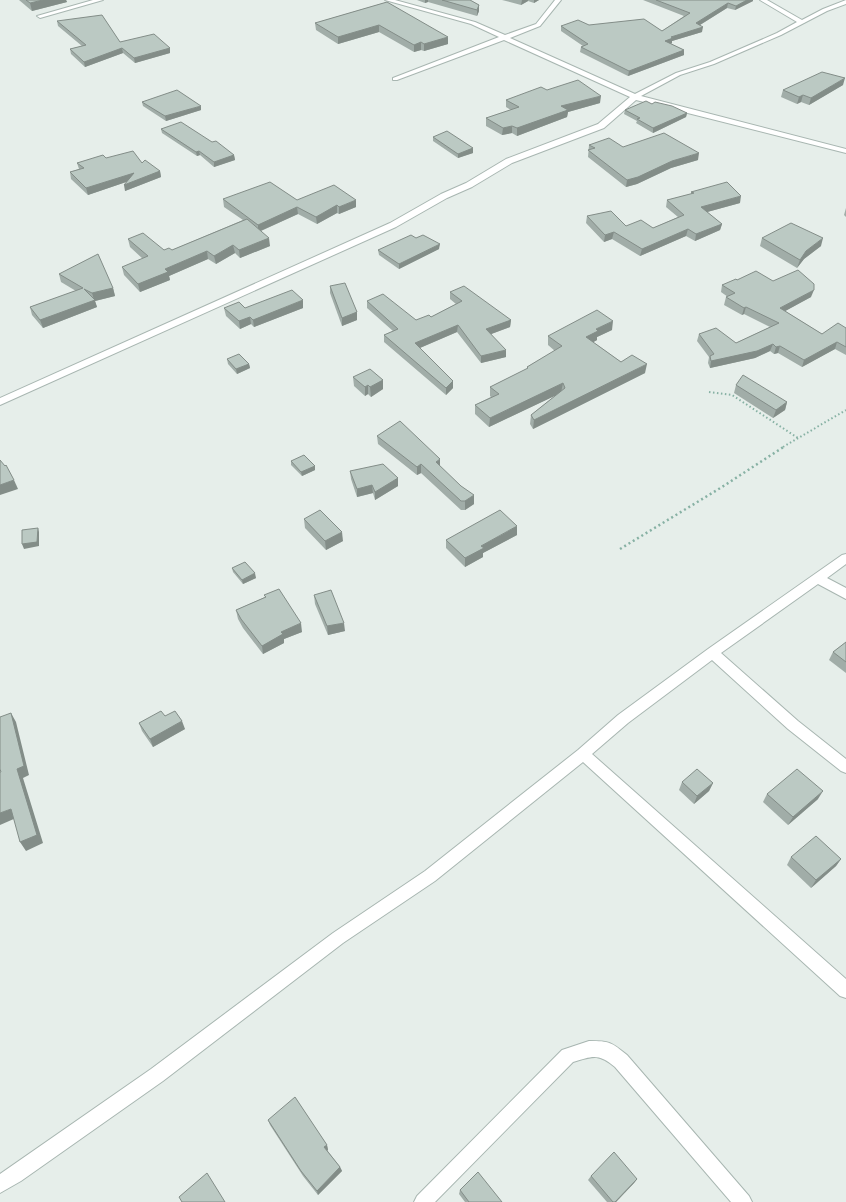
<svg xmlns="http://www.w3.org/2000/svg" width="846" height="1202" font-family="'PT Sans Narrow',sans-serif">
<rect width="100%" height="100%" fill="#e6eeea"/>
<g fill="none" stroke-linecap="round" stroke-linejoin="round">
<defs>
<g id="street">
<polygon points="93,0 103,0 40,18 37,16"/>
<polygon points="385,0 395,0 475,22 505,35 536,24 555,0 561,0 540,26 510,38 635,94 676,73 710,62 777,33 797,22 760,0 767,0 802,20 823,9 846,0 846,4 827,11 781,35 714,64 680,75 641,96 846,149 846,153 636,100 604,128 512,163 472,187 447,198 396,227 0,405 0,398 390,223 441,194 466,183 506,159 598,124 630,97 504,40 397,80 393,80 393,78 499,37 471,24"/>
<polygon points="846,554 846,564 827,578 846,588 846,599 818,584 721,653 798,721 846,759 846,773 841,771 788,729 712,660 628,723 592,754 846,979 846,998 840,996 583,762 435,881 343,943 163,1081 21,1181 0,1193 0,1174 151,1069 333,933 425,871 578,750 618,715 708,649 842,555"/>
<path d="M589,1041c21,0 22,1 38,14l122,141 3,6h-21l-116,-135c-17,-14 -22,-11 -42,-5l-138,140h-21l3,-6 145,-146z"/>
</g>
</defs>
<use href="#street" stroke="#a8b6b1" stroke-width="2"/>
<g stroke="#87b1a4" stroke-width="2" stroke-dasharray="1.5 2.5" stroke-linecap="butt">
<polyline points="709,392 732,395 798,438"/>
<polyline points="783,447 846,410"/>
</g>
<polyline stroke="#87b1a4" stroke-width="2.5" stroke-dasharray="2 3" stroke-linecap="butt" points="620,549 722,487 785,446"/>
<use href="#street" fill="#fff" fill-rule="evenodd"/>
</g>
<g fill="#a1ada8">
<polygon points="19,0 66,0 67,2 32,11"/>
<polygon points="417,0 470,0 479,5 479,11 477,16 428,2 425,3"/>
<polygon points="502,0 539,0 534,3 528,1 521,5"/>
<polygon points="643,0 753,0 753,1 735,10 727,8 700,25 702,32 672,41 672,43 671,44 684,50 684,55 628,76 580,52 581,47 583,46 561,31 561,26 662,31 684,16"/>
<polygon points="387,2 448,44 424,51 421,50 414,52 379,32 338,44 316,30 315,23"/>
<polygon points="57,21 120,42 170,48 170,53 135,63 123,53 85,67 71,54 70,49 82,46 58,26"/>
<polygon points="843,85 809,105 801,102 797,104 781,97 783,90"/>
<polygon points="547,90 600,103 568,112 567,117 517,136 512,133 502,135 486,126 486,118 511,110 506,107 506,100"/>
<polygon points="142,102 201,110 166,121 143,106"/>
<polygon points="652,104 687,113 686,117 653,133 636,123 637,121 624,114 625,110"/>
<polygon points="161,129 212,142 234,155 235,160 214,167 200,155 197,156 162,133"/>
<polygon points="433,137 473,148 473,153 458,158 433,141"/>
<polygon points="589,145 623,147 698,160 671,168 637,184 626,187 588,157"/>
<polygon points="106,158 142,163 160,171 161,177 125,191 126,182 88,195 71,179 70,172 79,169 77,163"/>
<polygon points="691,192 740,203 707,212 722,224 720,230 695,241 686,236 640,256 612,239 604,242 586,223 587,216 626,226 653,228 678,217 666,207 667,200 691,194"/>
<polygon points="223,199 297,200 356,207 339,214 337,213 317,224 298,214 261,231 270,246 240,258 235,253 216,264 208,259 169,276 170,280 140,292 124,275 122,267 143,259 130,247 128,239 164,250 172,250 243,220 224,207"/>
<polygon points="846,208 846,217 844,215"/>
<polygon points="416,238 439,249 399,269 379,255 378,250"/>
<polygon points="762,238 821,246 804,259 797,268 760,246"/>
<polygon points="59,274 113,288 115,296 95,301 97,307 43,328 32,315 30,307 76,291 61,282"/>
<polygon points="737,280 773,281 811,297 785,311 822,334 846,328 846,355 835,349 802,367 778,353 774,354 770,351 755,358 710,368 708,363 709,357 697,341 699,334 736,343 770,327 744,314 742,315 724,305 726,297 728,297 721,292 722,285"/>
<polygon points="330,286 357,312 357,320 342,326 330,293"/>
<polygon points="450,292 511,320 510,327 491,334 506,357 481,363 457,332 420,348 453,381 453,388 446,395 384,342 384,335 393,331 367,308 367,301 416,320 431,317 456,304 450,299"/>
<polygon points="224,308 303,308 254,327 251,324 240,329 226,316"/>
<polygon points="612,330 597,337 597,340 593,342 621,362 645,373 533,429 530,424 531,415 556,395 489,427 475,414 475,405 491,397 490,396 490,387 527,369 527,367 555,351 548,345 548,336"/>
<polygon points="227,359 249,364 250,368 237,374 228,364"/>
<polygon points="353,377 383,380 383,389 371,397 368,394 365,396 354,386"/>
<polygon points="736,385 787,402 785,410 773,418 734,393"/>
<polygon points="377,436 440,466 474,504 465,510 461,510 421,473 417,475 378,444"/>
<polygon points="291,461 315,466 315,470 302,476 291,465"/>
<polygon points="350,471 398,478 398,486 375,500 373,493 357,497 351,479"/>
<polygon points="304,519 343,541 326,550 305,528"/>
<polygon points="517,535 483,553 483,557 465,567 446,548 446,540"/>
<polygon points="232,568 256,578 243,584 233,572"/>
<polygon points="264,595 302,632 284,639 284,643 263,654 243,628 238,619 236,610 265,597"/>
<polygon points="314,595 345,631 328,635 315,604"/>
<polygon points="846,642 846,673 829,660 833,652"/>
<polygon points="165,716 185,729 153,747 142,731 139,723"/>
<polygon points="682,782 713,783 709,791 694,804 679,790"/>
<polygon points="767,794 818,799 788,825 763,802"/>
<polygon points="791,857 841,859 836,866 811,888 787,865"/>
<polygon points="268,1120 327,1145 328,1150 327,1150 340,1167 342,1171 318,1195 303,1176 270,1125"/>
<polygon points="591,1176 637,1179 634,1183 616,1202 607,1202 588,1180"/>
<polygon points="460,1190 502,1202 465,1202 459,1194"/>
</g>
<g fill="#838d88">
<polygon points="43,0 66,0 67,2 32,11 30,3"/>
<polygon points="425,0 428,0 428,2 425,3"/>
<polygon points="522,0 528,0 528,1 521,5"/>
<polygon points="534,0 539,0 534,3"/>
<polygon points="747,0 753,0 753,1 735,10 736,6"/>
<polygon points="728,3 727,8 695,28 696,23"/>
<polygon points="479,5 479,11 477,16 477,10"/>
<polygon points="379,25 379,32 338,44 338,37"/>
<polygon points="703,27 702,32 672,41 672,43 664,46 665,41 671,37"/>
<polygon points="448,37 448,44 424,51 424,44"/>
<polygon points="421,42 421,50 414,52 414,45"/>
<polygon points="122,48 123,53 85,67 84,62"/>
<polygon points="170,48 170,53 135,63 134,58"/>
<polygon points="684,50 684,55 628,76 629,71"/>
<polygon points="845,78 843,85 809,105 811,98"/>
<polygon points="803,95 801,102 797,104 799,97"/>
<polygon points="601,96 600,103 568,112 567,117 517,136 517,128 561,106"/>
<polygon points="201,106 201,110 166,121 165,116"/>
<polygon points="687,113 686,117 653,133 653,128"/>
<polygon points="512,126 512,133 502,135 503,128"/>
<polygon points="473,148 473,153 458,158 458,154"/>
<polygon points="199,151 200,155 197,156 196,152"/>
<polygon points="699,153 698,160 671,168 637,184 626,187 627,180 672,161"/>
<polygon points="234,155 235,160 214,167 214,162"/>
<polygon points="160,171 161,177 125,191 124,185"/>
<polygon points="134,173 135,179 88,195 86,188"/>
<polygon points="741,196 740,203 700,214 701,207"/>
<polygon points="356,200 356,207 339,214 339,207"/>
<polygon points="337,205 337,213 317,224 316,217"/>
<polygon points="297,207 298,214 258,232 258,225"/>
<polygon points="722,224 720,230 695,241 696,234"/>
<polygon points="688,229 686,236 640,256 642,249"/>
<polygon points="614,232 612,239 604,242 605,235"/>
<polygon points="269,238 270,246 240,258 239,250"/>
<polygon points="823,238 821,246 804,259 797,268 800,260 806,251"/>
<polygon points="440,244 439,249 399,269 399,264"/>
<polygon points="233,245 235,253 216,264 214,256"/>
<polygon points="207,251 208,259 169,276 170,280 140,292 138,284 165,269"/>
<polygon points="113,288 115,296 95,301 97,307 43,328 40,320 94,300 92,293"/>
<polygon points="814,290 811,297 778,315 780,308"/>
<polygon points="303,300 303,308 254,327 253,320"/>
<polygon points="746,307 744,314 742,315 744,308"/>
<polygon points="357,312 357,320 342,326 342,318"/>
<polygon points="250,317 251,324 240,329 239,321"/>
<polygon points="511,320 510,327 486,336 486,329"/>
<polygon points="613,321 612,330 597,337 597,340 585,347 586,337 596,329"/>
<polygon points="458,325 457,332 415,350 415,343"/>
<polygon points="837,342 835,349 802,367 804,360"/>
<polygon points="773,344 770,351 755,358 710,368 711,361"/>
<polygon points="780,346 778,353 774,354 776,347"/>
<polygon points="506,350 506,357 481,363 481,356"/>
<polygon points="249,364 250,368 237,374 236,369"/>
<polygon points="647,364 645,373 533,429 534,420"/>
<polygon points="383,380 383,389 371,397 370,387"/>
<polygon points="453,381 453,388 446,395 446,388"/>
<polygon points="563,383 561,393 489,427 490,418"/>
<polygon points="368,385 368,394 365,396 365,387"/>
<polygon points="787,402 785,410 773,418 776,410"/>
<polygon points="440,459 440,468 436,462"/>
<polygon points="421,464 421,473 417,475 417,467"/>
<polygon points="315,466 315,470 302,476 301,472"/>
<polygon points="398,478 398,486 375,500 375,492"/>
<polygon points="14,480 18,489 0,495 0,485"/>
<polygon points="372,485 373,493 357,497 357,489"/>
<polygon points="474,495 474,504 465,510 465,501"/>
<polygon points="517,526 517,535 483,553 483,557 465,567 465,558 481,546"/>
<polygon points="38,528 39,532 39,546 24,549 22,544"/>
<polygon points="342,532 343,541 326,550 325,541"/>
<polygon points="255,573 256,578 243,584 242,580"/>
<polygon points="301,623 302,632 284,639 284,643 263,654 262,646 281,632"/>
<polygon points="344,623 345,631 328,635 327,626"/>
<polygon points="11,713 16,722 29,775 23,778 43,843 26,851 20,842 17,769"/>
<polygon points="182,721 185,729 153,747 150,739"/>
<polygon points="713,783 709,791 694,804 697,796"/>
<polygon points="823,791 818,799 788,825 793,817"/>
<polygon points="11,809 16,818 0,825 0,813"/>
<polygon points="841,859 836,866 811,888 816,880"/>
<polygon points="327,1145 328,1150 326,1152 324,1147"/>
<polygon points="340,1167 342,1171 318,1195 317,1191"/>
<polygon points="637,1179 634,1183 616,1202 615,1202"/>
</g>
<g fill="#bbc9c3" stroke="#838d88">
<polygon points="26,0 43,0 30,3"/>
<polygon points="442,0 470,0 479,5 477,10"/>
<polygon points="656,0 747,0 736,6 728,3 696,23 703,27 671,37 673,38 665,41 684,50 629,71 581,47 588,44 561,26 578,20 589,25 644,19 662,31 690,13"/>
<polygon points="387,2 448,37 424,44 421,42 414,45 379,25 338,37 315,23"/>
<polygon points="102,15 120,42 154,34 170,48 134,58 122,48 84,62 70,49 86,45 57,21"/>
<polygon points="822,72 845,78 811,98 803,95 799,97 783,90"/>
<polygon points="578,80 601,96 561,106 568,110 517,128 512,126 503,128 486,118 519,107 506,100 541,87 547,90"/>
<polygon points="177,90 201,106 165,116 142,102"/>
<polygon points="646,101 652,104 655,102 672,106 687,113 653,128 637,119 640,118 625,110"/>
<polygon points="181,122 212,142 216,141 234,155 214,162 199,151 196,152 161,129"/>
<polygon points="447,131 473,148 458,154 433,137"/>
<polygon points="664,133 699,153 672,161 638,177 627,180 588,150 595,148 589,145 609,138 623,147"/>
<polygon points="133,151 142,163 145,160 160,171 124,185 134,173 86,188 70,172 84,168 77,163 103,155 106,158"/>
<polygon points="270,182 297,200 334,185 356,200 339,207 337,205 316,217 297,207 258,225 223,199"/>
<polygon points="727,182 741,196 701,207 722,224 696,234 688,229 642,249 614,232 605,235 587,216 611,211 626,226 641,220 653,228 684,215 667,200 694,193 691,192"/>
<polygon points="247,219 269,238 239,250 233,245 214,256 207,251 165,269 168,272 138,284 122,267 148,256 128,239 143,233 164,250 169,248 172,250"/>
<polygon points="791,223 823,238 806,251 800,260 762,238"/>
<polygon points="411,235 416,238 423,235 440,244 399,264 378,250"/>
<polygon points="98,254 113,288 92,293 84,289 95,300 40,320 30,307 83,288 59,274"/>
<polygon points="798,270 814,284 814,290 780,308 822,334 838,323 846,328 846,347 837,342 804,360 780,346 776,347 773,344 757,351 711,361 710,356 714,354 699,334 716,328 736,343 779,323 746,307 744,308 726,297 735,293 722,285 736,279 737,280 756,271 773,281"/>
<polygon points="345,283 357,312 342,318 330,286"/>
<polygon points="464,286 511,320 486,329 506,350 481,356 458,325 415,343 453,381 446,388 384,335 398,329 367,301 383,294 416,320 429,315 431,317 462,301 450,292"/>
<polygon points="292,290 303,300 253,320 250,317 239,321 224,308 239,302 245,308"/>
<polygon points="597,310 613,321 596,329 598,331 586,337 621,362 632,355 647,364 534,420 531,415 565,388 563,383 490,418 475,405 499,394 490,387 528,368 527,367 562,346 548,336"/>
<polygon points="239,354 249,364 236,369 227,359"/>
<polygon points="370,369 383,380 370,387 368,385 365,387 353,377"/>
<polygon points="743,375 787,402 776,410 736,385"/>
<polygon points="400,421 440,459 436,462 461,486 474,495 465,501 461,501 421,464 417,467 377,436"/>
<polygon points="304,455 315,466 301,472 291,461"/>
<polygon points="0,460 5,466 6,465 14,480 0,485"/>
<polygon points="383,464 398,478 375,492 372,485 357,489 350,471"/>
<polygon points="320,510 342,532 325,541 304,519"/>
<polygon points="500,510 517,526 481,546 484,548 465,558 446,540"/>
<polygon points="38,528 37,542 22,544 22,530"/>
<polygon points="245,562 255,573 242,580 232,568"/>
<polygon points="279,589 301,623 281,632 283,634 262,646 241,619 236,610 266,597 264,595"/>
<polygon points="331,590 344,623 327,626 314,595"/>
<polygon points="846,642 846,662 833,652"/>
<polygon points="161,711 165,716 175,711 182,721 150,739 139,723"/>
<polygon points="11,713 24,766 17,769 37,835 20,842 11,809 0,813 0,772 1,772 0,769 0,717"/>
<polygon points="697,769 713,783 697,796 682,782"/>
<polygon points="797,769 823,791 793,817 767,794"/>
<polygon points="816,836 841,859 816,880 791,857"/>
<polygon points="295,1097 327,1145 324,1147 340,1167 317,1191 301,1171 268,1120"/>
<polygon points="614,1152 637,1179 615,1202 613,1202 591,1176"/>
<polygon points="478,1172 502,1202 469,1202 460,1190"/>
<polygon points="207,1173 225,1202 182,1202 179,1197"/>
</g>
</svg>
